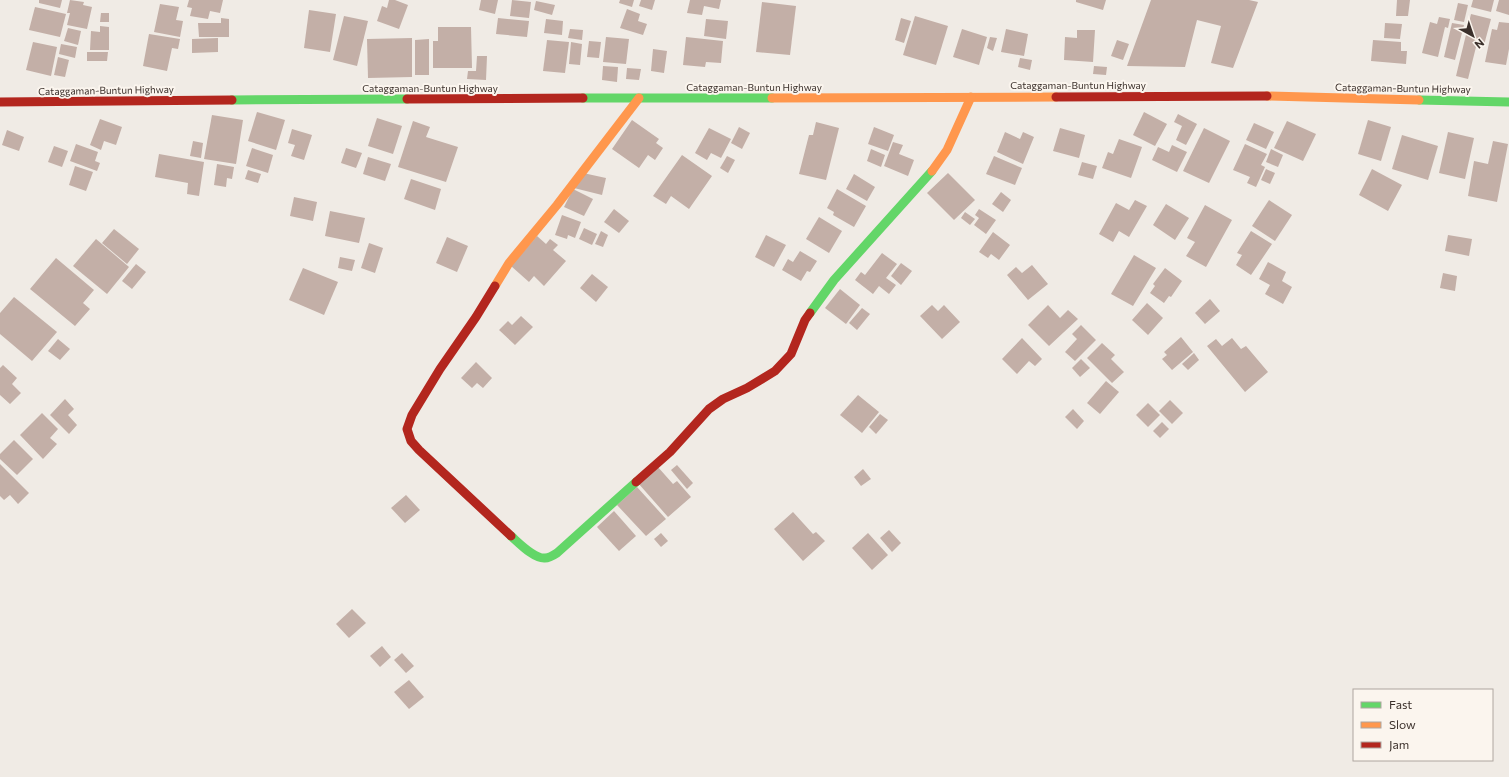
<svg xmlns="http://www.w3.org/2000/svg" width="1509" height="777" font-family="Commissioner,sans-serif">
<rect width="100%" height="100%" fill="#f0ebe5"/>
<g fill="#c3afa7">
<polygon points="39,0 62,0 60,8 39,3"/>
<polygon points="70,0 84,2 83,5 92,7 87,29 67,25 70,13 67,13"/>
<polygon points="189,0 223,0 220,13 210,11 208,19 190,16 192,8 187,7"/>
<polygon points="389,0 395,0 408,5 399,29 377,21 382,6 387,8"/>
<polygon points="481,0 498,0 495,14 479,10"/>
<polygon points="512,0 531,2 529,18 510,16"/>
<polygon points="620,0 634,0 632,7 619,3"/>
<polygon points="641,0 655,0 652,10 639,6"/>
<polygon points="690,0 721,0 719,9 704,6 702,15 687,13"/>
<polygon points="1076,0 1106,0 1103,10 1076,2"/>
<polygon points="1151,0 1249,0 1258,2 1233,68 1211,63 1221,26 1197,20 1185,67 1127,66"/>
<polygon points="1397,0 1410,0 1408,16 1396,16"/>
<polygon points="1473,0 1494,0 1491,12 1471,7"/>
<polygon points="1499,0 1509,0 1509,15 1496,11"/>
<polygon points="536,1 555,5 552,15 534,10"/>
<polygon points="762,2 796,6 790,55 756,52"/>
<polygon points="1458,3 1468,5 1464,22 1454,20"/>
<polygon points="160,4 179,7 176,20 183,21 180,37 154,32"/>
<polygon points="35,7 66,14 60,37 29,30"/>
<polygon points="627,9 640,14 638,21 647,24 643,35 620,28"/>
<polygon points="309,10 336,14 330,52 304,48"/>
<polygon points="101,13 109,13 109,22 100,22"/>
<polygon points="1471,14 1491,19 1484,45 1477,43 1468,79 1456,76"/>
<polygon points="344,16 368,21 357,66 333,60"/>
<polygon points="915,16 948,26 936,65 903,55"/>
<polygon points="1439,17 1450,19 1448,28 1445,27 1438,57 1422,53 1430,22 1437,24"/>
<polygon points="221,18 229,19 229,37 199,37 198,23 221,23"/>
<polygon points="498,18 529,21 527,37 496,34"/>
<polygon points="901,18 911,21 904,43 895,40"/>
<polygon points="546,19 563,21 562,35 544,33"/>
<polygon points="706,19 728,21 726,39 704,36"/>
<polygon points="1499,22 1509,23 1509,49 1506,65 1485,62 1492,29 1497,30"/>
<polygon points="1385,23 1402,24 1400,39 1384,38"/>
<polygon points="1452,23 1464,25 1455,60 1444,57"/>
<polygon points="100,26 109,27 109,50 90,50 91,31 100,32"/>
<polygon points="438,27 471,27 472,68 433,68 433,41 438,41"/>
<polygon points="68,28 81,31 78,45 64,41"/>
<polygon points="570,29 583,30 582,40 568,38"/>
<polygon points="962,29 987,37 979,65 953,57"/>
<polygon points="1006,29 1028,34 1024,56 1001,52"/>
<polygon points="1077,30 1095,30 1093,62 1064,60 1065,37 1077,38"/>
<polygon points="149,34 180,39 178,49 172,48 167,71 143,66"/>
<polygon points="606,37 629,39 626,64 603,62"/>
<polygon points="686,37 723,41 721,63 706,62 705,67 683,65"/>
<polygon points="990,37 997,38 993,51 987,48"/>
<polygon points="218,38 218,52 192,53 192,39"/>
<polygon points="412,38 412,77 368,78 367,39"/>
<polygon points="429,39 429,75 415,75 415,40"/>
<polygon points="547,40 569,42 565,73 543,71"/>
<polygon points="1117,40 1129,44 1123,60 1111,56"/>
<polygon points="1373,40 1401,42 1401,51 1407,51 1406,64 1371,61"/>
<polygon points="589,41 601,42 599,58 587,57"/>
<polygon points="33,42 57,47 51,76 26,70"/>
<polygon points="571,42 582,44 580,65 569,64"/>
<polygon points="61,44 77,47 75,58 59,54"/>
<polygon points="653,49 667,51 664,73 651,71"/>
<polygon points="87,52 108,52 107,61 87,61"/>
<polygon points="477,56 487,56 486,80 467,79 468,71 476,71"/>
<polygon points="58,57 69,60 65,77 54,75"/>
<polygon points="1020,58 1032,60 1030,70 1018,67"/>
<polygon points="603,66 618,67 617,82 602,80"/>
<polygon points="1094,66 1107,67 1106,75 1093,74"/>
<polygon points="627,68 641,69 639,80 626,79"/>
<polygon points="257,112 285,120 276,150 248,141"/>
<polygon points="1144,112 1167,124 1155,146 1133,135"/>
<polygon points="1178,114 1197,124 1186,145 1176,140 1182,126 1174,122"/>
<polygon points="212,115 243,120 236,164 204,159"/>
<polygon points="377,118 402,126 393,154 368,146"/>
<polygon points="100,119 122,127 116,145 104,141 101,150 90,145"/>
<polygon points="632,120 659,139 656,143 663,148 655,160 648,155 639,168 612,149"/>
<polygon points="1368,120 1391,127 1381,161 1358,154"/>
<polygon points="413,121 430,127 426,137 458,147 446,182 398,167"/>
<polygon points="1287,121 1316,134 1303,161 1274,148"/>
<polygon points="816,122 839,128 826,180 799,174 809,135 813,135"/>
<polygon points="1254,123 1274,132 1266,149 1246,140"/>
<polygon points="739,127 750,133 742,149 731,143"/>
<polygon points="874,127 894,135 888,151 868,144"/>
<polygon points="709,128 731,139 721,158 711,153 707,160 695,153"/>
<polygon points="1060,128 1085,135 1079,158 1053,151"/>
<polygon points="1204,128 1230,141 1209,183 1183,171"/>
<polygon points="292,129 312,135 304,160 291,156 295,145 288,143"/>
<polygon points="7,130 24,137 19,151 2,145"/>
<polygon points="1005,132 1020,139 1023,132 1034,137 1023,164 997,152"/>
<polygon points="1448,132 1474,138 1465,179 1439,173"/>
<polygon points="1402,135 1438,146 1428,180 1392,169"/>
<polygon points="1119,139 1142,147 1131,178 1102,168 1108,152 1113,154"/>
<polygon points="193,141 203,143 201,158 190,156"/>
<polygon points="1493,141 1508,144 1497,202 1468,196 1474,161 1488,164"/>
<polygon points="893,142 903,145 899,154 914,160 908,176 884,166"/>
<polygon points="76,144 98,152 95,161 100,163 97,171 70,161"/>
<polygon points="1245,144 1267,154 1261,165 1265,167 1256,187 1247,183 1250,177 1233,170"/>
<polygon points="1172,145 1187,152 1177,172 1152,160 1158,147 1169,152"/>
<polygon points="54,146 68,151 62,167 48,162"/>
<polygon points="252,148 273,155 268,173 246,166"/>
<polygon points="346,148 362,153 356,168 341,163"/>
<polygon points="871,149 885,155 881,167 867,161"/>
<polygon points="1271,149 1283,155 1278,167 1266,162"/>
<polygon points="159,154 204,162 199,196 187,194 188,183 155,177"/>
<polygon points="682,155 712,176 689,209 671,196 666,204 653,196"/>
<polygon points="727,156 735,160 728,173 720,168"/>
<polygon points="994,156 1022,168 1015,185 986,174"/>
<polygon points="368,157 391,164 385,181 363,174"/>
<polygon points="1082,162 1097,166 1093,179 1078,175"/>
<polygon points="217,164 234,167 232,179 227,178 226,187 214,185"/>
<polygon points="75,166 93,172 86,191 69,185"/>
<polygon points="1266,169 1275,173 1270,184 1261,180"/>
<polygon points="1372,169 1402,185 1388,211 1359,195"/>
<polygon points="248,170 261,174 258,183 245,179"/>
<polygon points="583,173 606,178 602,195 574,188"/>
<polygon points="948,173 975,200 954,220 927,193"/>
<polygon points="854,174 875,187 867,201 846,189"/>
<polygon points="411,179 441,189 435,210 404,199"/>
<polygon points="573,189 593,199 584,216 564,207"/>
<polygon points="837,189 866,206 854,227 833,215 834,212 827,208"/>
<polygon points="1001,192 1011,200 1003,212 992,204"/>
<polygon points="294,197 317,202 313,221 290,216"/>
<polygon points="1135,200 1147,206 1129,237 1119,231 1113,242 1099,234 1116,203 1129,210"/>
<polygon points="1269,200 1292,215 1275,241 1252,226"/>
<polygon points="1166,204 1189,218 1175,240 1153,225"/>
<polygon points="1205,205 1232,220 1206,267 1186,256 1195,242 1187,238"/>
<polygon points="614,209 629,221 619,233 604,222"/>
<polygon points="979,209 996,220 986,234 974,225 979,218 975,215"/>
<polygon points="330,211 365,218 359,243 325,236"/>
<polygon points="965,212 975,219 970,225 961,218"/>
<polygon points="562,215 581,222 575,238 568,235 567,239 555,235"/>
<polygon points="819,217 842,231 829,253 806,239"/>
<polygon points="584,228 597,234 592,245 579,239"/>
<polygon points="114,229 139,249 127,264 102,243"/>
<polygon points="601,231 608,235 603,247 595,244"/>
<polygon points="1251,231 1272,244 1251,275 1236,265 1242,255 1237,253"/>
<polygon points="993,232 1010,245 999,260 991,254 988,258 979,252"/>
<polygon points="766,235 786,245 774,267 755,257"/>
<polygon points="1448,235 1472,239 1469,256 1445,251"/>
<polygon points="537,236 546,244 550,239 558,245 553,250 566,261 544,286 534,276 529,282 511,266"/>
<polygon points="447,237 468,246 457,272 436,263"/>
<polygon points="96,239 129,267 107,294 73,266"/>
<polygon points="369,243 383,248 375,273 361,268"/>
<polygon points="800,251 817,261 810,272 807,271 801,281 782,270 788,259 793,262"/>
<polygon points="882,253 897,264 886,278 896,285 889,294 879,286 873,294 855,280 861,272 865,275"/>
<polygon points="1134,255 1156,268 1133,306 1111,294"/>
<polygon points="340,257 355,260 352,271 338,268"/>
<polygon points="56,258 94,290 83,303 90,309 75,326 30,289"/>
<polygon points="1268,262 1286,272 1282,281 1292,287 1283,304 1265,294 1270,285 1259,279"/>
<polygon points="901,263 912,271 901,285 891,276"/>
<polygon points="136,264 146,272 132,289 122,281"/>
<polygon points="1032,265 1048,284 1028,300 1007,275 1016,267 1022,273"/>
<polygon points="303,268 338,282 324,315 289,300"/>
<polygon points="1165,268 1182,281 1171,297 1169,296 1164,303 1150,293 1155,286 1153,284"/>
<polygon points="1443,273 1457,276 1455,291 1440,288"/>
<polygon points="592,274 608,287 596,302 580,288"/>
<polygon points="840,289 860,305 846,324 825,308"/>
<polygon points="14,297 57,332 32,361 0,334 0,313"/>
<polygon points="1210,299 1220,311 1205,324 1195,313"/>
<polygon points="1147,303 1163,318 1148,335 1132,320"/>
<polygon points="932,305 938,311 944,305 960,322 942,339 920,316"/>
<polygon points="1048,305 1060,318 1068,310 1078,319 1049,346 1028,325"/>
<polygon points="862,308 870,314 857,330 849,323"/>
<polygon points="521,316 533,327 515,345 499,330 508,321 512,325"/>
<polygon points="1081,325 1096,340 1075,361 1065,352 1077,339 1072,334"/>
<polygon points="1181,337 1193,352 1172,370 1162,359 1167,355 1164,352"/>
<polygon points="1022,338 1042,359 1035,366 1029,361 1017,374 1002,359"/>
<polygon points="1232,338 1241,349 1246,346 1268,372 1245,392 1207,346 1216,339 1222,346"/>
<polygon points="58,339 70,349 60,360 48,351"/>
<polygon points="1102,343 1115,355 1111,359 1124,372 1112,383 1087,358"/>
<polygon points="1194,353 1199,360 1188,370 1182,364"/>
<polygon points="1081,359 1090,368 1080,377 1072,368"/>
<polygon points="476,362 492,378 483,388 477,383 472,388 461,378"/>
<polygon points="3,365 17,378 12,384 21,393 10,404 0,395 0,368"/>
<polygon points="1106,381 1119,392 1100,414 1087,403"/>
<polygon points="858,395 879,412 862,433 840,415"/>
<polygon points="65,399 74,409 68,415 77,425 69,434 50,415"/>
<polygon points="1170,400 1183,413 1172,424 1159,411"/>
<polygon points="1148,403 1160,415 1148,427 1136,415"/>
<polygon points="1073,409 1084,421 1077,429 1065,417"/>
<polygon points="42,413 58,429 50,438 57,444 43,459 20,435"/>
<polygon points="880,414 888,420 876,434 869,427"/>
<polygon points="1162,422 1169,429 1160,438 1153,431"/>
<polygon points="14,440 33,459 17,475 0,459 0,454"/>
<polygon points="0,464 29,493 18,504 10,495 4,500 0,496"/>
<polygon points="677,465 693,483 687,489 671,470"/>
<polygon points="657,466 673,484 677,481 691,497 668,517 638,483"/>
<polygon points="863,469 871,479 861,486 854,477"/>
<polygon points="637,487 666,519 646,536 617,505"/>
<polygon points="406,495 420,510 405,523 391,508"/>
<polygon points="614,511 636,536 619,551 597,527"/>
<polygon points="793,512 813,534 816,532 825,541 803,561 774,529"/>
<polygon points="889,530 901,543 892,552 880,538"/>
<polygon points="661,533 668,541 661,547 654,539"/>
<polygon points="868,533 888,555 872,570 852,548"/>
<polygon points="352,609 366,623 349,638 336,624"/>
<polygon points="382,646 391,657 380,667 370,656"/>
<polygon points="402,653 414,666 406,673 394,660"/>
<polygon points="409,680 424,697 409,709 394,692"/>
</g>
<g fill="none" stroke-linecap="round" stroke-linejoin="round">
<g stroke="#63d668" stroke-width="9">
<polyline points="583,98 772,98"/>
<polyline points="232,100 407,99"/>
<polyline points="1419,100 1509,102"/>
<polyline points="810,313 834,280 932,171"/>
<path d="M511,536c8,7 23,23 34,22 4,0 9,-3 12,-5l79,-71"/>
</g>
<g stroke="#ff974d" stroke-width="9">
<polyline points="1267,96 1419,100"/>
<polyline points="772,98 1056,97"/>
<polyline points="932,171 947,150 971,97"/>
<polyline points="495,286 509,263 557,205 639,98"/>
</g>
<g stroke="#b3261e" stroke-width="9">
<polyline points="1056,97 1267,96"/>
<polyline points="407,99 583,98"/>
<polyline points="0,102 232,100"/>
<polyline points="495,286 476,317 440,369 412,415 407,429 411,441 419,450 511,536"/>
<polyline points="636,482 670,452 709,409 723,399 747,388 775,371 791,354 805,320 810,313"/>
</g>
</g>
<g text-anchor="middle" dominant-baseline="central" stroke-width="4" stroke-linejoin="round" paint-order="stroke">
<g font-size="10" fill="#3b302b" stroke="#fbf5ee">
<text x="1078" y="85">Cataggaman-Buntun Highway</text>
<text x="754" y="87">Cataggaman-Buntun Highway</text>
<text x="430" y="88">Cataggaman-Buntun Highway</text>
<text transform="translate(1403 88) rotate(1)">Cataggaman-Buntun Highway</text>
<text transform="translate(106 90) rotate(-1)">Cataggaman-Buntun Highway</text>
</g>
</g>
<rect x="1353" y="689" width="140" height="72" fill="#fbf5ee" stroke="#aea6a0"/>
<rect x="1361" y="702" width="20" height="6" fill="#63d668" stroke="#aea6a0"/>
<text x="1389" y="709" font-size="12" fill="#3b302b">Fast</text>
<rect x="1361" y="722" width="20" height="6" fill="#ff974d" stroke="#aea6a0"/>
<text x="1389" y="729" font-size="12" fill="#3b302b">Slow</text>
<rect x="1361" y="742" width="20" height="6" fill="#b3261e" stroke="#aea6a0"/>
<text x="1389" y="749" font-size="12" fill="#3b302b">Jam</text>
<g transform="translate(1473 36) rotate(140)" stroke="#fbf5ee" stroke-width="3" paint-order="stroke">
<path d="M0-3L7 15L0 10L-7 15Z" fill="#3b302b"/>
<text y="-6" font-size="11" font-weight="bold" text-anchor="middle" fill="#3b302b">N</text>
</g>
</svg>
